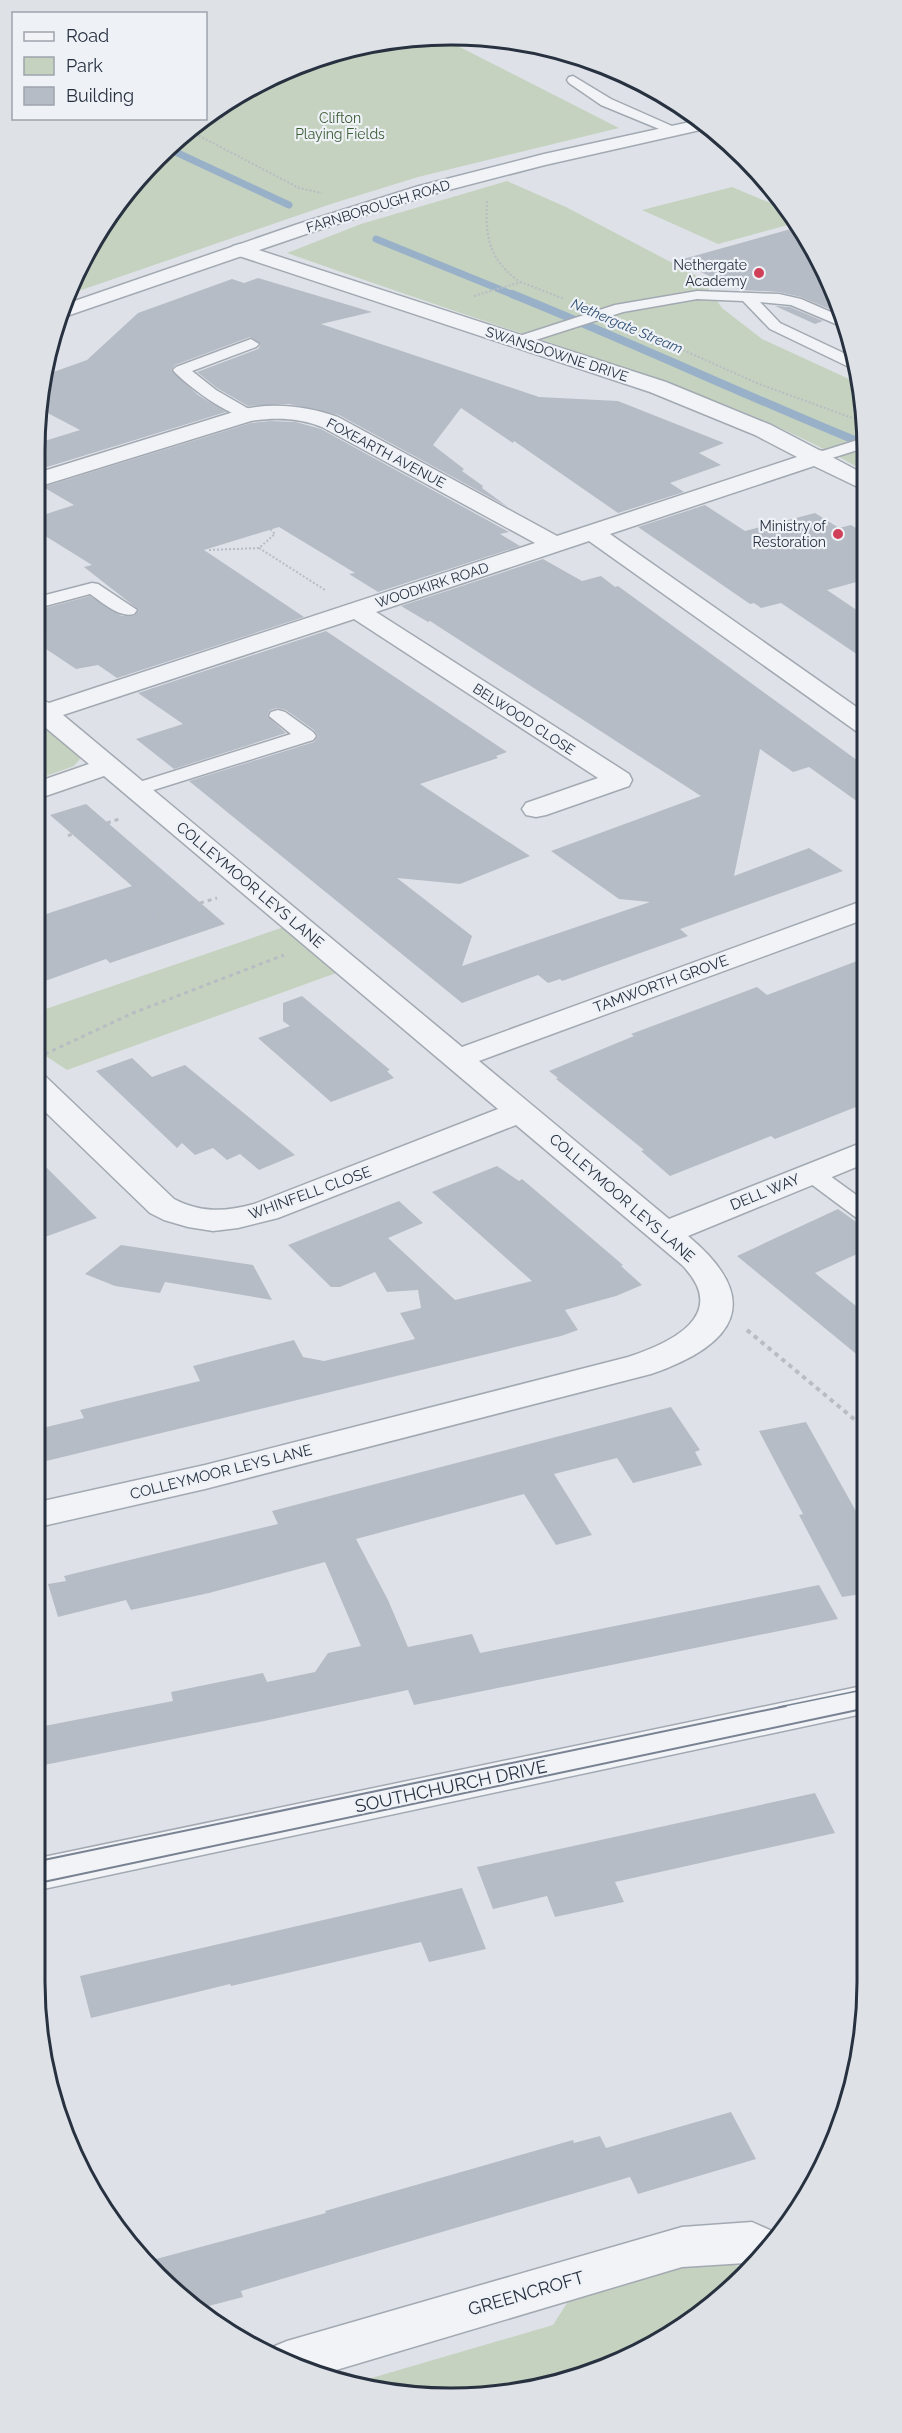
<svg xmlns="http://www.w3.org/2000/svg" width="902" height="2433" font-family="Raleway,sans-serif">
<rect width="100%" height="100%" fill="#dee2e8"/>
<g fill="#c5d2bf">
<polygon points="440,37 619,128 418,177 331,204 67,295 78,266 121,197 177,138 243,90 317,56 397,38"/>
<path d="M507,181l59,26 135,71 21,30 40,31 98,45 4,12v75c-99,-58 -210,-93 -319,-130 -86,-28 -172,-58 -258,-88l74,-29z"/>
<polygon points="732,187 787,210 795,223 718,244 642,210"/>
<polygon points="34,718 77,753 80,759 74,766 35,780"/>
<polygon points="284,927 339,972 67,1070 35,1049 34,1013"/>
<polygon points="703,2261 748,2267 682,2328 611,2367 533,2390 396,2395 351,2384 553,2325 569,2300"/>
</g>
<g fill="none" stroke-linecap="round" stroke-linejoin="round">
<g stroke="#98b1c9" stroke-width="7">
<polyline points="167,148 289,205"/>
<polyline points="376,239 516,296"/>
</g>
<path stroke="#98b1c9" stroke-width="8" d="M512,294c119,48 234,102 352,150"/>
</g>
<g fill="#b6bcc5">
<polygon points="798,227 825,267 839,313 801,297 779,292 741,290 676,261"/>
<polygon points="258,278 372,312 321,324 539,397 618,401 724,443 699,453 721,465 670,483 684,492 618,513 514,441 513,443 461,408 433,445 464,469 462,471 483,486 482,488 508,507 339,415 289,404 248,406 217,388 197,372 258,349 261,344 250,337 175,365 171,370 198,395 226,412 34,471 35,444 80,430 40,409 45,375 87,360 138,313 232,279 244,283"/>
<polygon points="775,306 790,307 823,321 815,324"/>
<polygon points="270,421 296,422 321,429 509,532 500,534 520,546 378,592 349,574 355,573 279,527 204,550 304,617 117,678 98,665 76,669 34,641 34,611 90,596 122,616 134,616 139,610 84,567 92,565 34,529 34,518 74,505 43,487 251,423"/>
<polygon points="705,505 745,531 815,513 839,528 851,525 864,533 864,580 827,590 864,615 864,659 781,603 761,608 754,603 750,604 638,527"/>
<polygon points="543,559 582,581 601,576 615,587 618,586 865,766 865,807 809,767 793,772 760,749 734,876 809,848 843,871 680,929 688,936 562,981 560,979 548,983 538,975 462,1003 189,781 314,742 318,736 314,730 286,710 277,708 270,710 267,716 286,733 174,769 136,739 183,724 138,693 326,631 507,752 496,756 498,758 420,784 530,856 460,884 397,878 472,936 462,966 650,902 619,899 551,851 701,796 430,621 428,622 401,606"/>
<polygon points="86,804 225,924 110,963 106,959 34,985 34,918 132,886 50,815"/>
<polygon points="865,958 866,1103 775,1139 771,1136 670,1176 641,1151 644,1150 556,1079 558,1078 549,1071 634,1036 631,1034 757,987 767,995"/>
<polygon points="302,996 390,1070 387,1071 394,1078 331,1102 258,1038 290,1026 283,1021 283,1003"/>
<polygon points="132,1058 152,1077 185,1065 295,1155 259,1170 240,1154 227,1160 213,1148 195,1155 182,1143 177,1148 96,1071"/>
<polygon points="34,1155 97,1218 34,1241"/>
<polygon points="497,1166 519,1181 522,1179 623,1265 621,1266 642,1285 616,1296 565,1310 578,1330 561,1336 34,1464 34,1430 84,1418 80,1410 200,1381 193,1366 294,1340 303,1357 324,1361 415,1339 400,1313 421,1308 418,1290 387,1292 375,1272 340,1287 331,1287 288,1245 399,1201 423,1223 388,1238 455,1300 532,1281 432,1192"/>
<polygon points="838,1209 866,1229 866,1250 815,1273 866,1314 866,1362 737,1256"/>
<polygon points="121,1245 253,1265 272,1300 165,1282 160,1293 115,1286 85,1274"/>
<polygon points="671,1407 700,1450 695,1452 702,1465 633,1483 617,1458 554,1474 592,1535 556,1545 524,1494 356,1539 388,1600 408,1647 472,1634 480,1653 819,1585 838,1619 414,1705 408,1690 264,1721 34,1767 34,1728 173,1701 171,1692 263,1673 267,1682 315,1672 328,1653 361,1646 325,1562 209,1593 131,1610 126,1600 58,1617 48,1584 66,1581 64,1576 278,1524 272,1511"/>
<polygon points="806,1422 866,1529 867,1593 842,1597 799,1515 803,1514 759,1431"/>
<polygon points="815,1793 835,1833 615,1882 624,1902 555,1917 547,1896 493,1909 477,1867"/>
<polygon points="462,1888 486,1949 429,1962 421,1942 231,1986 230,1984 91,2018 80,1976"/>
<polygon points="731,2112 756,2159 638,2194 630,2177 302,2273 241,2291 243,2297 201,2308 145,2262 326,2213 325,2211 573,2140 574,2143 600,2136 606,2148"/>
</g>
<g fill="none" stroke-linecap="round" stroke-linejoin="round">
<defs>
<g id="service">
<polygon points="573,76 611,99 681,130 679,133 669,133 601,105 569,83 567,80 569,77"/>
<polygon points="697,291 779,294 801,299 840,316 843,327 791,305 760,302 780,323 852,357 855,368 849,367 770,329 743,301 697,299 623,312 523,344 518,346 510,341 513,338 615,305"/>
<path d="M251,339l8,5 -3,3 -64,24 24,19 38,22 2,3 -2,3c-17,5 -70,-34 -81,-48l3,-3z"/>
<polygon points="864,438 864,448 819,462 811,457 813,454"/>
<path d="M92,583l6,1 39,26 -3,4c-15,4 -32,-12 -44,-20l-56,15v-11z"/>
<polygon points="278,710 285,712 313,732 316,736 313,740 144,793 130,793 127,789 130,785 291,734 269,716 271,712"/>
<polygon points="811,1166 819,1168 866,1202 866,1221 858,1219 803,1178 799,1173 803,1168"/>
</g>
<g id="minor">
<path d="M240,244l426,138 105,43 48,25 8,2 3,4 34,18v16l-50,-24 -204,68 255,179v20l-9,-2 -267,-190 -213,71 253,162 3,6 -3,6 -83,29 -10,2 -10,-2 -4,-6 4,-6 72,-25 -244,-159 -291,96 399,332 403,-147v19l-386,142 190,158 197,-78v22l-178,73c77,64 48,109 -37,138l-446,115 -171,39v-25l171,-38 423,-108c43,-14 103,-42 54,-92l-166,-140 -238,93 -40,10 -25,3 -25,-4 -24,-7 -14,-7 -116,-112v-27l11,2 129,123c27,14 51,13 80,5l244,-95 -394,-333 -70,24v-17l55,-19 -55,-46v-22l15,7 486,-160 -213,-116c-23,-9 -46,-10 -71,-6l-217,67v-14l206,-64c33,-8 66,-4 98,7l219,119 240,-79 -42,-22 -105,-43 -417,-138 -3,-4 3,-4z"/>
<polygon points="752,2222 781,2235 750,2265 746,2263 682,2267 316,2376 267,2354 270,2348 287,2341 682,2227"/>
</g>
<g id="tertiary">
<polygon points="699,120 709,128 545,165 433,194 312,232 58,319 63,305 298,224 419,186 544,154"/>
<polygon points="867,1685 867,1713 34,1891 34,1859"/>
</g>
</defs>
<use href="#service" stroke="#a3a9b2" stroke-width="3"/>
<use href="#minor" stroke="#a3a9b2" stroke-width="3"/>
<use href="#tertiary" stroke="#a3a9b2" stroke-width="3"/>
<g stroke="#b8bdc3" stroke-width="2" stroke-dasharray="2 2" stroke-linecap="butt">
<polyline points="194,125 206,125"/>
<polyline points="188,130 299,188 322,193"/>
<polyline points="194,134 223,117 235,99"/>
<path d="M487,201c-2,36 2,59 33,81"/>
<polyline points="474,296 521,282 564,299"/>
<polyline points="643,332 759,384 855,419"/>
<polyline points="259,548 325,590"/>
<polyline points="209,550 259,548 275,534 270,529"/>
</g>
<g stroke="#b8bdc3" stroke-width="3" stroke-dasharray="4 4" stroke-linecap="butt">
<polyline points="107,823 122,818"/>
<polyline points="68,836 72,834"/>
<polyline points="200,903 217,898"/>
<polyline points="157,917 164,915"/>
<polyline points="45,1054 133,1013 284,955"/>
</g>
<polyline stroke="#b8bdc3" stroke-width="4" stroke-dasharray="4.5 4.5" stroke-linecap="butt" points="747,1330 866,1429"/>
<use href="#service" fill="#f1f3f6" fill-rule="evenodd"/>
<use href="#minor" fill="#f1f3f6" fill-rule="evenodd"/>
<use href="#tertiary" fill="#f1f3f6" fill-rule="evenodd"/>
<polyline stroke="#788292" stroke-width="1.5" points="779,1707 867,1689"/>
<g stroke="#788292" stroke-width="2">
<polyline points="34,1862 786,1706"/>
<polyline points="34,1884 867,1708"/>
</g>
</g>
<g fill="#d14059" stroke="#eef1f6" stroke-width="2">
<circle cx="759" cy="273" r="6"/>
<circle cx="838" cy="534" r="6"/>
</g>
<g text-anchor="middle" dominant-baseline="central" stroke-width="4.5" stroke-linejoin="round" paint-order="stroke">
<g font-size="14" fill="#3c5c34" stroke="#eef1f6">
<text x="340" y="118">Clifton<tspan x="340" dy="16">Playing Fields</tspan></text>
</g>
<g font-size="14" fill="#273140" stroke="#eef1f6">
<text transform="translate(378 206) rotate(-17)">FARNBOROUGH ROAD</text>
<text transform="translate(557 354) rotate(18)">SWANSDOWNE DRIVE</text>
<text transform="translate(386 453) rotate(28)">FOXEARTH AVENUE</text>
<text transform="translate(432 585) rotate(-18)">WOODKIRK ROAD</text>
<text transform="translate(524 719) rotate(33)">BELWOOD CLOSE</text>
</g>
<g font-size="14" fill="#273140" stroke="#eef1f6" text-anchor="end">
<text x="747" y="265">Nethergate<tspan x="747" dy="16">Academy</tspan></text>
<text x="826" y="526">Ministry of<tspan x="826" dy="16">Restoration</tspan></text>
</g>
<g font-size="14" font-style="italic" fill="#305074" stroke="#eef1f6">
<text transform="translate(627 326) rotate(23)">Nethergate Stream</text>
</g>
<g font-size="15" fill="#273140" stroke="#eef1f6">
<text transform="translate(250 885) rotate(40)">COLLEYMOOR LEYS LANE</text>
<text transform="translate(661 984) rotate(-20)">TAMWORTH GROVE</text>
<text transform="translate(765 1192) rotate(-22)">DELL WAY</text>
<text transform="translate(310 1193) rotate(-20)">WHINFELL CLOSE</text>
<text transform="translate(622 1198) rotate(41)">COLLEYMOOR LEYS LANE</text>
<text transform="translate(221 1472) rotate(-14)">COLLEYMOOR LEYS LANE</text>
</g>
<g font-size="18" fill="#273140" stroke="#eef1f6">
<text transform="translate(451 1786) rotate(-12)">SOUTHCHURCH DRIVE</text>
<text transform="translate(526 2293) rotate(-16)">GREENCROFT</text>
</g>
</g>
<path d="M0 0H902V2433H0ZM451 45H451A406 406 0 0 1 857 451V1982A406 406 0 0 1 451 2388H451A406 406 0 0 1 45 1982V451A406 406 0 0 1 451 45Z" fill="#dee2e7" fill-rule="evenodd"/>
<path fill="none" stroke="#273140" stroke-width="3" d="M451 45H451A406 406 0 0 1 857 451V1982A406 406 0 0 1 451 2388H451A406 406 0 0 1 45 1982V451A406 406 0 0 1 451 45Z"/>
<rect x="12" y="12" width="195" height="108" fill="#eef1f6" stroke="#9ea4ad" stroke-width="1.5"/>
<rect x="24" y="32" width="30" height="9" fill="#f1f3f6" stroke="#9ea4ad" stroke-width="1.5"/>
<text x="66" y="42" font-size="18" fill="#273140">Road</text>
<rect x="24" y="57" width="30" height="18" fill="#c5d2bf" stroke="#9ea4ad" stroke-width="1.5"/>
<text x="66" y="72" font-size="18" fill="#273140">Park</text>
<rect x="24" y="87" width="30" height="18" fill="#b6bcc5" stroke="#9ea4ad" stroke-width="1.5"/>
<text x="66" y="102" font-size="18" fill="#273140">Building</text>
</svg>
